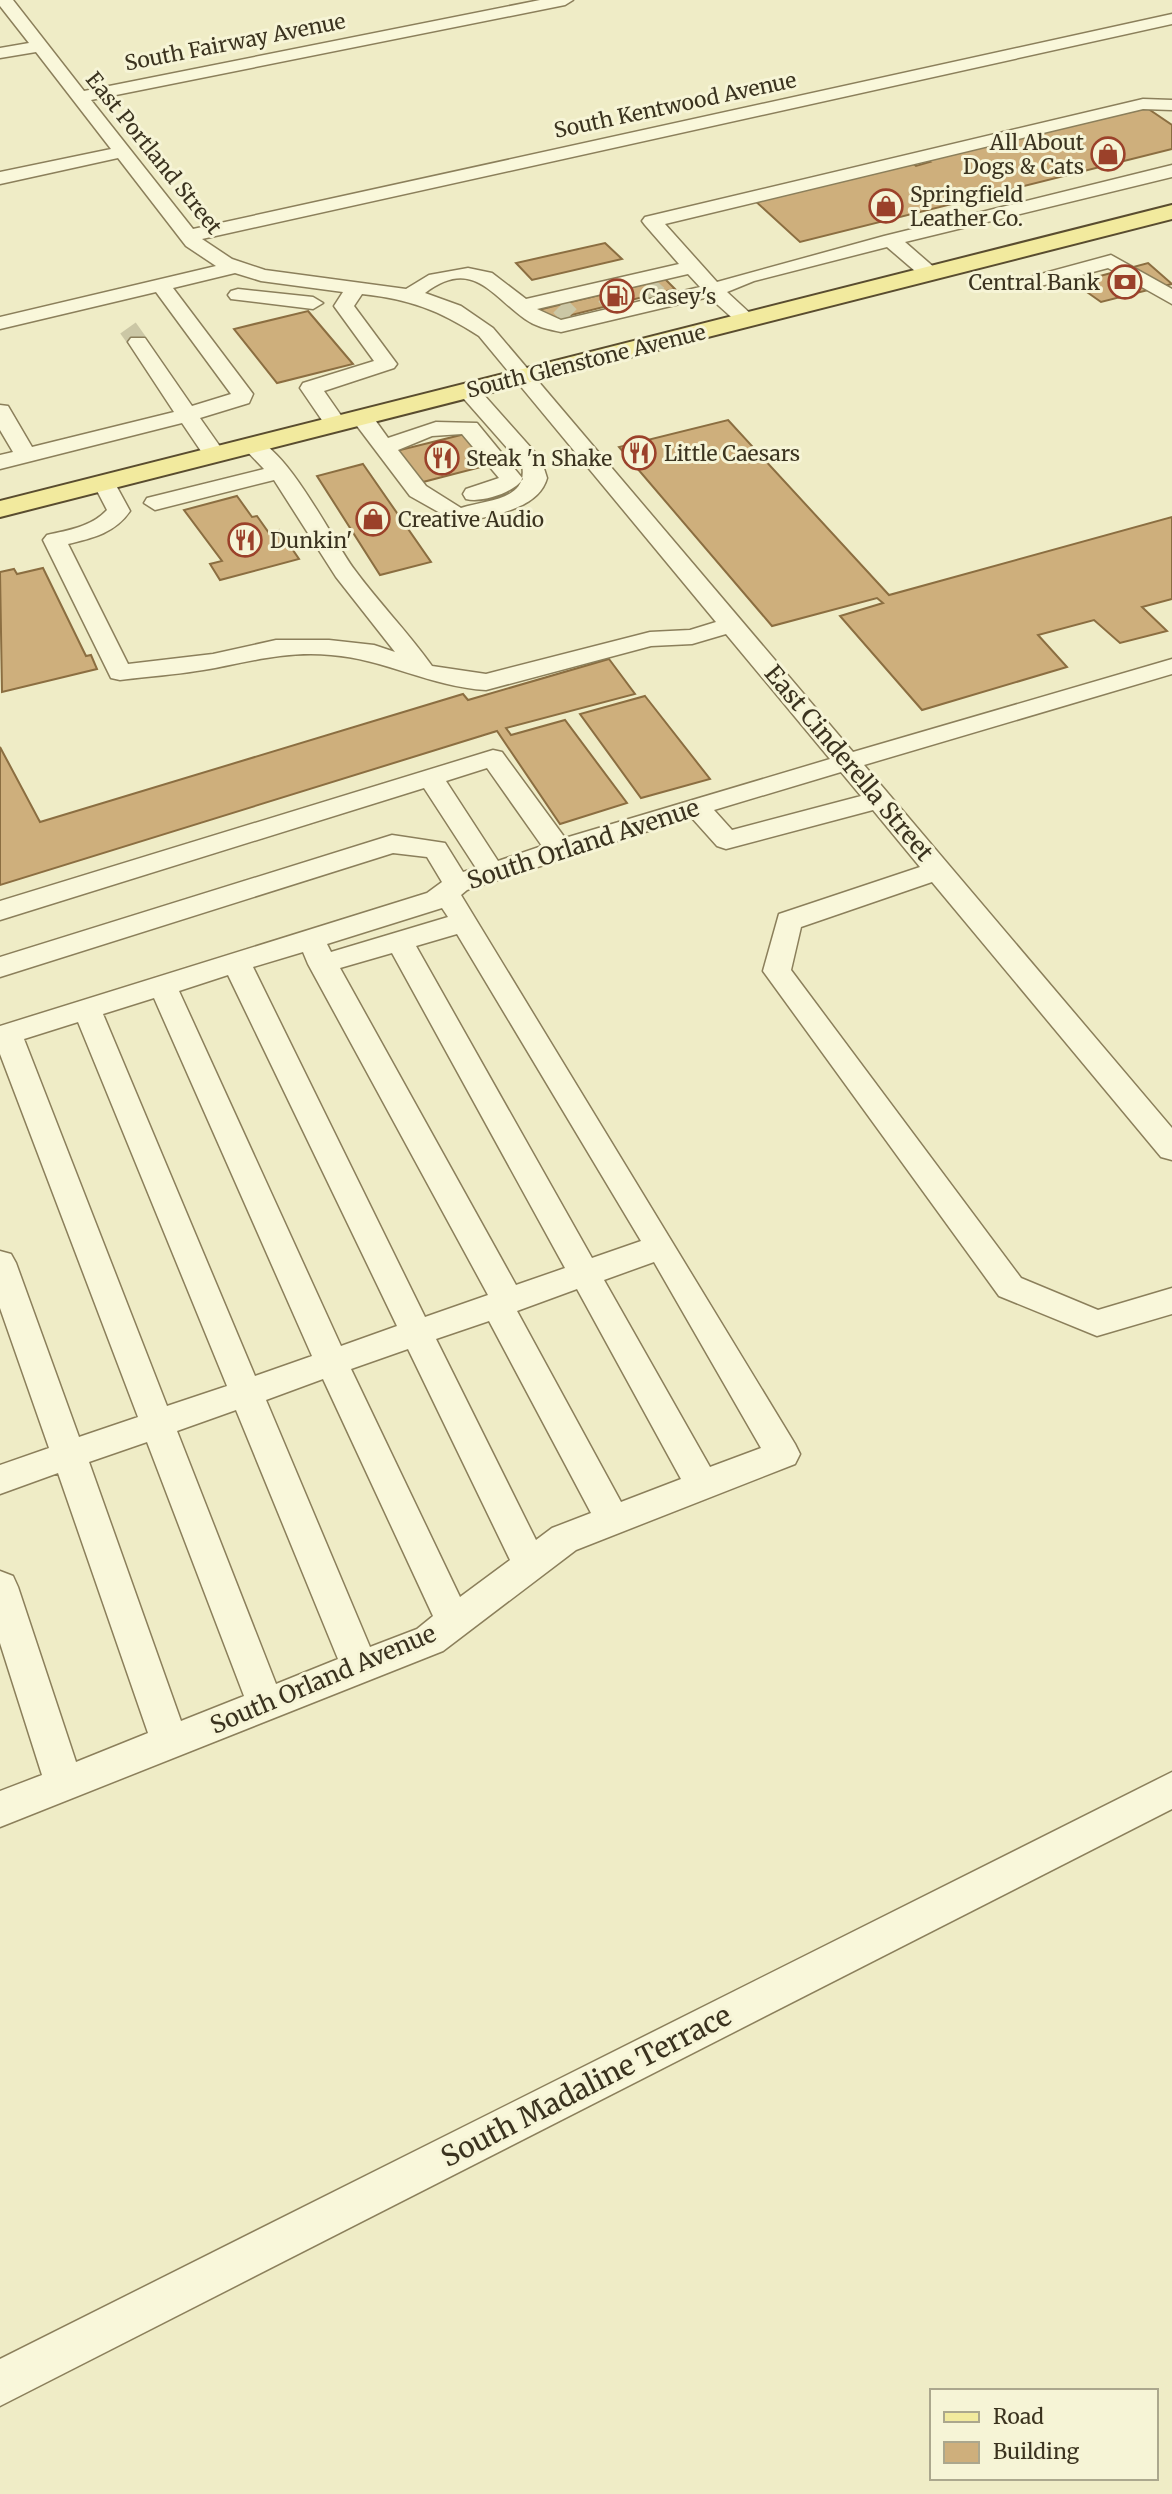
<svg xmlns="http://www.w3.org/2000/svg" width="1172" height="2494" font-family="Merriweather,serif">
<rect width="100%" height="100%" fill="#efecc6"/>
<g fill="#ceaf7c" stroke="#8b6e41" stroke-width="2">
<polygon points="1147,108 1172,125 1172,149 800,242 752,198 914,164 916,166 930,162 927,160"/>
<polygon points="605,243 622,259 532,280 516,263"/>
<polygon points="1148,263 1172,284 1101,302 1074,283"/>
<polygon points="665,279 675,289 548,321 538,310"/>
<polygon points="308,311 353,364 277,383 234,329"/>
<polygon points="728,420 889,595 1172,517 1172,599 1142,607 1167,631 1120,643 1094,620 1038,635 1067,667 922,710 840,616 883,603 877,598 772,626 619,447"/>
<polygon points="465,434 489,465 419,483 396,451"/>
<polygon points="363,464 431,562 380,575 317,476"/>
<polygon points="237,496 252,517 257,516 269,533 279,530 299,559 220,580 210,564 222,561 184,510"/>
<polygon points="43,568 86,656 91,655 97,669 2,692 0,572 14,569 17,574"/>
<polygon points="609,659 635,694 506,728 511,735 565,720 627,803 560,824 497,731 0,885 0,747 40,822 463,694 468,700"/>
<polygon points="645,696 710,779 641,798 580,714"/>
</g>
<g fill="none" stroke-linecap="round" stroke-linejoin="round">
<g stroke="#cbc7a5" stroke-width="19" stroke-dasharray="19 10" stroke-linecap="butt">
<polyline points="647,285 658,295"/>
<polyline points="605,295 615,305"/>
<polyline points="560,306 570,316"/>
<polyline points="128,328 138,342"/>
</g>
<defs>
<g id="minor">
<path d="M0,0h13l71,91 456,-91h33l-8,5 -474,95 102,129 979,-215v10l-970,215 30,20 33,11 141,19 23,-14 39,-7 24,5 34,26 153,-35 -34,-39 -3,-4 3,-4 498,-118 29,1v10l-29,-1 -478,115 52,58 167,-46 288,-71v12l-267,65 31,27 3,4 -3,4h-14l-35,-30 -133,34 -27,11 26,24 3,4 -3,4h-14l-30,-27 -148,35c-13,-3 -25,-5 -36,-13 -34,-24 -53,-62 -100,-26l36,13 32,22 360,424 319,-93v15l-308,91 308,363v32l-11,-3 -229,-275 -131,45 -10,43 230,308 77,32 74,-22v26l-75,22 -98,-40 -236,-325 16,-57 141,-47 -47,-57 -147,39 -9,-3 -26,-29 -224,73 -6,5 334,549 5,10 -5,10 -219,86 -133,101 -443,176v-36l42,-16 -42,-132v-72l13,5 5,11 58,175 72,-29 -90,-260 -58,21v-29l49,-17 -49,-140v-57l11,3 5,9 63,174 59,-20 -138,-363v-28l427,-133 15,-11 -15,-25 -34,-4 -393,124v-20l392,-122 53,8 18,29 13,-4 -52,-80 -424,132v-19l493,-151 9,2 63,86 265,-79 -104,-125 -34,10 -41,2 -165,44c-55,-3 -101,-31 -155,-35 -41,-4 -76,5 -116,13 -31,6 -63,8 -95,12l-9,-2 -68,-138 4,-5c22,-5 44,-8 60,-25l-14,-27 11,-7 8,2 18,33c-15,22 -37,27 -62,33l60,120 85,-10 63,-14h53l45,5 21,7 -59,-75 -62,-97 -119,30 -11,-7 3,-5 117,-29 -23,-24 11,-7c35,9 80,101 102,131 24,33 54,63 78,97l54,8 164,-42 40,-2 26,-8 -237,-286c-40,-26 -70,-37 -117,-42l-8,12 43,58 -3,4 -70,23 23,33 -11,6 -8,-1 -28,-41 3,-5 71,-22 -40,-55 9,-14 -82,-11 -26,-8 -62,15 80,106 -4,9 -49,15 26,37 -3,5h-16l-25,-37 -182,46v-14l13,-3 -13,-22v-25l8,1 24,41 142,-35 -46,-70 3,-4h14l47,68 39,-12 -75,-102 -156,37v-12l216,-51 -30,-20 -68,-88 -118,26v-12l111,-23 -75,-97 -36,6v-10l29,-5 -29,-37zM688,274l12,13 -139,33 -24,-11zM487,768l55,78 -44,15 -52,-80zM841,772l20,24 -129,34 -18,-20zM442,908l6,9 -117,35 -4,-8zM457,934l184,307 -49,17 -176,-312zM303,952l5,12 180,331 -63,22 -172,-350zM392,953l173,315 -49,17 -176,-317zM228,975l169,351 -56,20 -162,-355zM154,998l158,358 -57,20 -152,-362zM78,1022l149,364 -60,20 -143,-367zM654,1262l107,186 -51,19 -106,-187zM577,1289l104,190 -60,23 -104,-191zM489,1321l102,192 -39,15 -16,12 -100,-201zM408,1349l102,211 -50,37 -109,-228zM323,1379l110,237 -16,13 -47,18 -104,-247zM236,1410l102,249 -62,25 -99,-253zM147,1442l97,254 -63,25 -92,-259z"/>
<polygon points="1111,255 1172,289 1172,304 1108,268 1022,291 1012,285 1015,281"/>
<polygon points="238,289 313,297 323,303 313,309 231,299 228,295 231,291"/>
<path d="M468,385l8,1 65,73 6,19c-9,33 -60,38 -89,45l-48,-27 -59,-78 3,-5h16l18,25 48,-16 41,1 46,56c-10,14 -41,24 -57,20l-3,-5 3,-5 33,-11 -37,-44 -30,2 -34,14 28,36 35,22c26,-8 68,-8 61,-43l-65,-74z"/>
<polygon points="1172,1772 1172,1809 0,2406 0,2359"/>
</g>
<polygon id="major" points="1172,205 1172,219 0,517 0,501"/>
</defs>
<use href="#minor" stroke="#8b7f5b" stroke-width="3"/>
<use href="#major" stroke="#594c2f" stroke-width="4"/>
<use href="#minor" fill="#f9f7da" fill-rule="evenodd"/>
<use href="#major" fill="#f2ea9e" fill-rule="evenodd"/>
</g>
<defs>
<symbol id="shop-ring" viewBox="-11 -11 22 22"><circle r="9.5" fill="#f6f4d6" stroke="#9b412a" stroke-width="1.5"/><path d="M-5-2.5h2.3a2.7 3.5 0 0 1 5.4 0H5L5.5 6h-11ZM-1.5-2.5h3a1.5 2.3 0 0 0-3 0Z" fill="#9b412a"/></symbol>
<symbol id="bank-ring" viewBox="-11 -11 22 22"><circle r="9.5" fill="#f6f4d6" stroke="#9b412a" stroke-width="1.5"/><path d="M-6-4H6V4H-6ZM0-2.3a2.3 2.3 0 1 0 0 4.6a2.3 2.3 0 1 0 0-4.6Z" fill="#9b412a"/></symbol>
<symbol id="fuel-ring" viewBox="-11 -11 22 22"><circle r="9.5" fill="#f6f4d6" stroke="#9b412a" stroke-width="1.5"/><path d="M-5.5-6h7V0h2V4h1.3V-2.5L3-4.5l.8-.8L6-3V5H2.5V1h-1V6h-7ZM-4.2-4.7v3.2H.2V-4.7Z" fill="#9b412a"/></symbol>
<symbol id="restaurant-ring" viewBox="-11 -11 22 22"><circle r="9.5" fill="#f6f4d6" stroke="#9b412a" stroke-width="1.5"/><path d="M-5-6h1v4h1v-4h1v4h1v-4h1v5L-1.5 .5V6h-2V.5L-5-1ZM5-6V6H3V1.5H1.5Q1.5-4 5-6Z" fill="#9b412a"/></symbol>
</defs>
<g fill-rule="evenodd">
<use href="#shop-ring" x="1089" y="135" width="38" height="38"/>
<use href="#shop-ring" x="867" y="187" width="38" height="38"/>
<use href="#bank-ring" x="1106" y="263" width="38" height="38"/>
<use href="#fuel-ring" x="598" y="277" width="38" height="38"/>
<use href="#restaurant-ring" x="620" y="434" width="38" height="38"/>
<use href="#restaurant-ring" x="423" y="439" width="38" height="38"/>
<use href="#shop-ring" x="354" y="500" width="38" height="38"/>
<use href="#restaurant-ring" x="226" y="521" width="38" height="38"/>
</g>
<g text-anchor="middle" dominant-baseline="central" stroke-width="6" stroke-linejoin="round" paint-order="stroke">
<g font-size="21" fill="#3b331f" stroke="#f6f4d6">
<text transform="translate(235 42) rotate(-11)">South Fairway Avenue</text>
<text transform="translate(675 105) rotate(-12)">South Kentwood Avenue</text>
<text transform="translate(154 153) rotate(51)">East Portland Street</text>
<text transform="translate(586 361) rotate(-14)">South Glenstone Avenue</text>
</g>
<g font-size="21" fill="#3b331f" stroke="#f6f4d6" text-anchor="start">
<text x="1084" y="142" text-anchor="end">All About<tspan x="1084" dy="24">Dogs &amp; Cats</tspan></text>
<text x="910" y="194">Springfield<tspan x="910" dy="24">Leather Co.</tspan></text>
<text x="1100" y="282" text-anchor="end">Central Bank</text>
<text x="642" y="296">Casey's</text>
<text x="664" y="453">Little Caesars</text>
<text x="466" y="458">Steak 'n Shake</text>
<text x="398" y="519">Creative Audio</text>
<text x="270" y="540">Dunkin'</text>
</g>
<g font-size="24" fill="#3b331f" stroke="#f6f4d6">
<text transform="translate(849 763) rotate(50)">East Cinderella Street</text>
<text transform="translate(583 844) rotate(-18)">South Orland Avenue</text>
<text transform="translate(323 1679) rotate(-23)">South Orland Avenue</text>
</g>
<g font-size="28" fill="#3b331f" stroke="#f6f4d6">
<text transform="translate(586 2086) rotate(-27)">South Madaline Terrace</text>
</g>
</g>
<rect x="930" y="2389" width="228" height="91" fill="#f6f4d6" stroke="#aba78d" stroke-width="2"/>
<rect x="944" y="2412" width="35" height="10" fill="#f2ea9e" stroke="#aba78d" stroke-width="2"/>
<text x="993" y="2424" font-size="21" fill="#3b331f">Road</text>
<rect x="944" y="2442" width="35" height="21" fill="#ceaf7c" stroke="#aba78d" stroke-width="2"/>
<text x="993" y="2459" font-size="21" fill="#3b331f">Building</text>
</svg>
